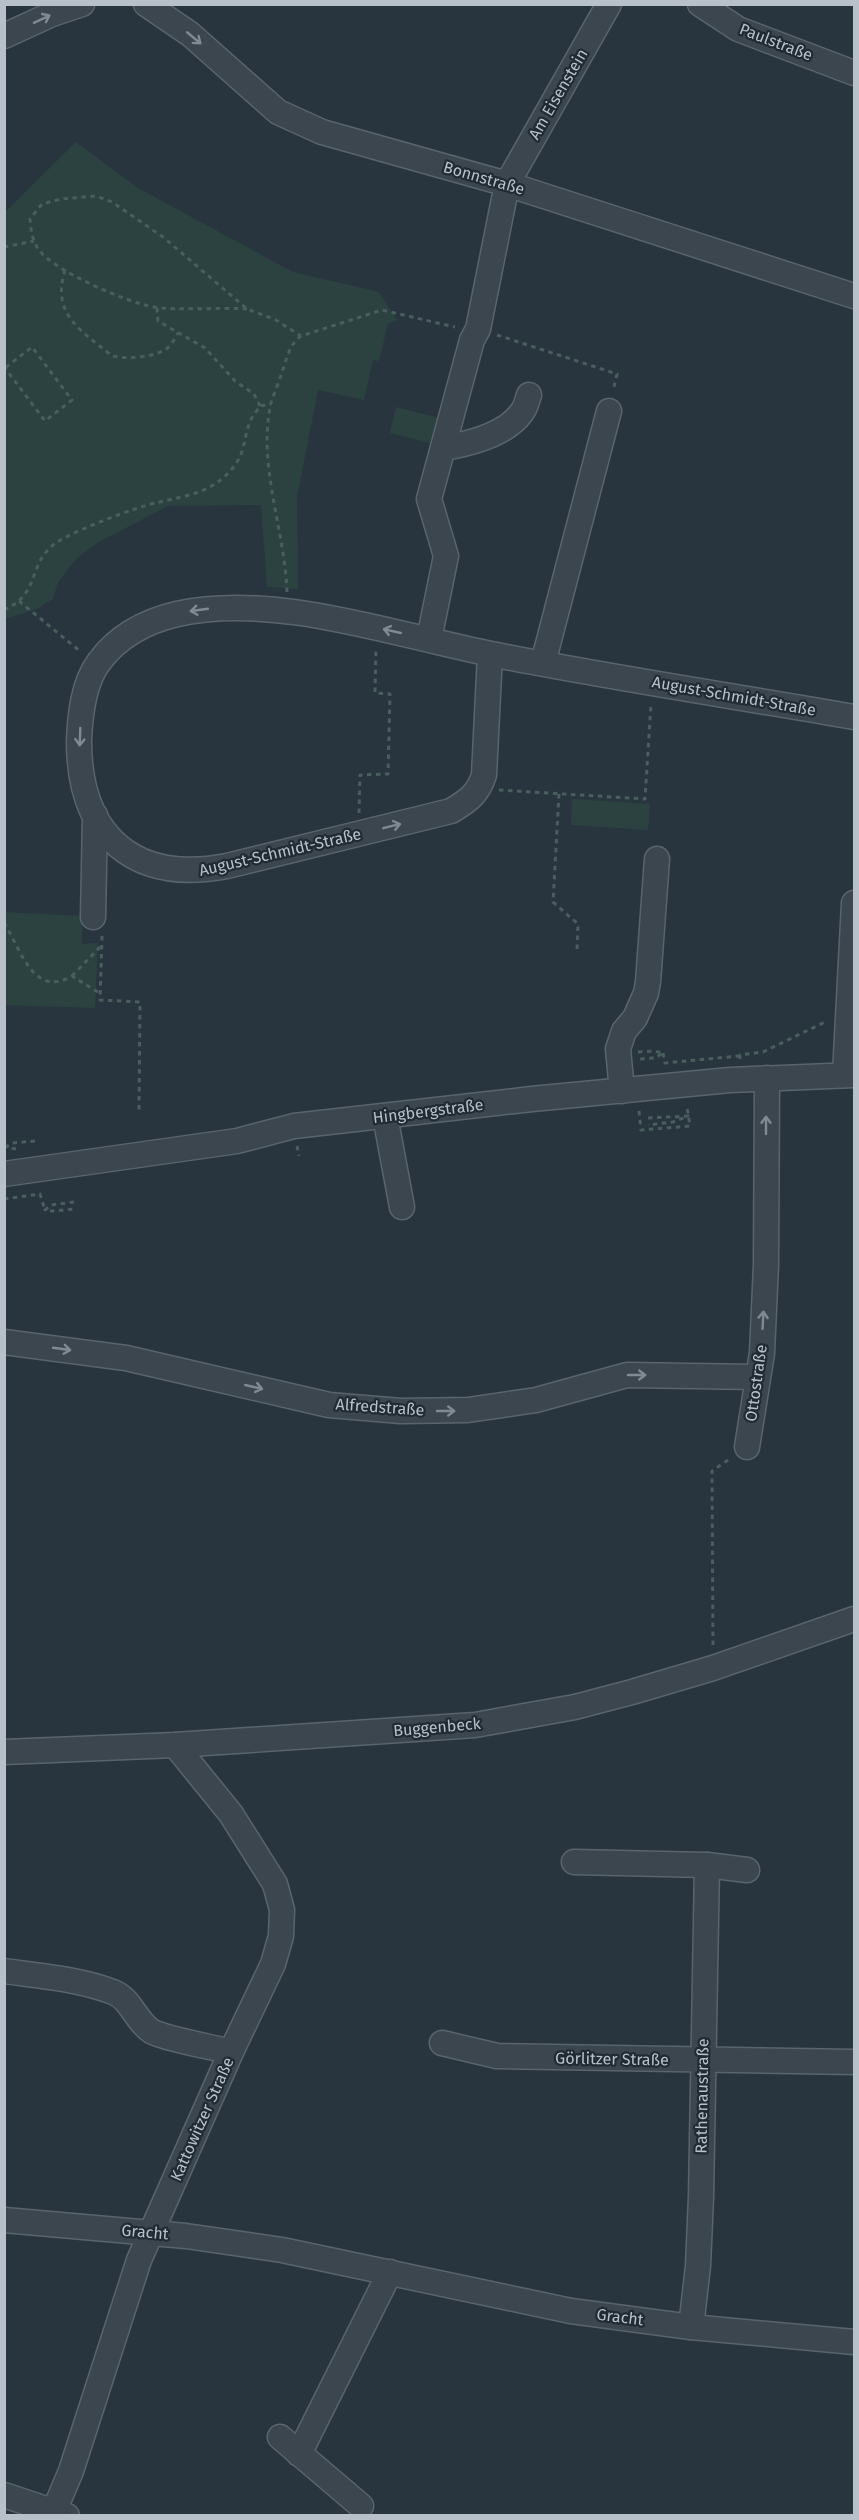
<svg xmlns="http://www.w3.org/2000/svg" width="859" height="2520" font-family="'Fira Sans',sans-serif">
<rect width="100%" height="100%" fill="#28353f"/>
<g fill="#2b4240">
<polygon points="76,142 138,188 293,272 379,292 397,320 388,324 379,361 373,360 364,400 318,390 297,497 298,589 267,587 261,505 168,506 99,542 77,558 58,582 53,599 37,609 5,619 5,212"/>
<polygon points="396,407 440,418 433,444 390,433"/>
<polygon points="572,799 650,804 648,830 571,825"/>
<polygon points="4,912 82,916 82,944 98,943 95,1008 5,1005"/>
</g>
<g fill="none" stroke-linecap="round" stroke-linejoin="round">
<defs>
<g id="minor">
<polyline points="146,4 190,34 278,112 322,132 507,184 854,296"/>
<polyline points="700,4 738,29 854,73"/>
<polyline points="4,36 52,14 82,4"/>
<path d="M443,448c25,-4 63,-13 79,-36 4,-5 5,-12 7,-17"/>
<polyline points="429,639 446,556 429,499 472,340 478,329 507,184 609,4"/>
<path d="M490,654l-6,121c-6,19 -16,26 -33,36l-224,55c-94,18 -148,-31 -148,-125 1,-25 4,-58 20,-79 19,-26 48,-41 78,-48 97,-22 218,21 314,40 121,24 243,42 363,63"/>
<polyline points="543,663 609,411"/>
<polyline points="93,917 95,815"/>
<polyline points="845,1075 854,903"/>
<polyline points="622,1091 618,1049 624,1031 635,1018 646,993 648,982 657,859"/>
<polyline points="385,1116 402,1207"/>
<polyline points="4,1174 237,1141 294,1126 532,1099 730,1080 854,1075"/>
<polyline points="4,1342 126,1358 329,1405 401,1411 468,1410 536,1400 627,1375 757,1377"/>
<polyline points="747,1447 762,1353 766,1265 767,1078"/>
<polyline points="4,1752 175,1745 475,1725 575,1707 632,1692 713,1668 854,1619"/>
<polyline points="574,1862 707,1865 747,1870"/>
<path d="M4,1971c36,5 75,8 109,21 18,7 22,28 38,39 14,8 62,16 80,21"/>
<polyline points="442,2043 497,2056 854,2062"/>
<polyline points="4,2220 186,2236 282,2250 571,2311 691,2327 854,2342"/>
<polyline points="691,2327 698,2266 701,2197 707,1865"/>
<polyline points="280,2437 361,2506"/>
<polyline points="299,2454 390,2272"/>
<polyline points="4,2495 67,2516"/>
<polyline points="52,2516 71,2471 139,2260 231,2052 273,1964 281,1936 282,1910 275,1884 231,1814 175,1745"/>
</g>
</defs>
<use href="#minor" stroke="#59646c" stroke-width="27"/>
<g stroke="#4a5e5e" stroke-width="3" stroke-dasharray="4.5 4.5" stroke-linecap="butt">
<polyline points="4,247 34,241"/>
<path d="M65,270c-14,45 16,60 47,86 15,3 41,2 54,-7 5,-3 9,-11 12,-16"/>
<polyline points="157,308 158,321 205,348 235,381 254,394 260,406"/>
<path d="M247,309c-29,-2 -66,2 -93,-2 -26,-4 -100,-36 -115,-57 -7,-9 -8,-20 -9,-31l12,-15 19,-5 35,-3 16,6 51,35 84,72 29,11 25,16"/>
<polyline points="4,320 4,340"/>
<polyline points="497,335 617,374 613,391"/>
<polyline points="4,366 5,368 45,421 72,400 32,347 5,368"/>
<path d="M287,592c-2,-62 -30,-127 -16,-189 3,-10 8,-21 11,-31 5,-13 7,-28 19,-36l81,-26 73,17"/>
<polyline points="19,601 81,652"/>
<path d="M4,610c36,-16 24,-44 48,-64 13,-12 70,-33 89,-39 34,-11 70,-9 94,-42 10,-13 9,-29 15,-43 2,-6 7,-11 10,-16l11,-2"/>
<polyline points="499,790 645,799 651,704"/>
<polyline points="559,794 553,902 578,924 577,950"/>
<polyline points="359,813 360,775 388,774 390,694 375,693 376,648"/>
<path d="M4,923c17,26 29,76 68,53l29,18"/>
<polyline points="102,936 100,1000 140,1002 139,1111"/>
<polyline points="72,976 101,946"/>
<polyline points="638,1052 654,1051 663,1053 655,1058 639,1059"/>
<polyline points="663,1053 665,1063 739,1056"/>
<polyline points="740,1059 740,1055 763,1052 827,1021"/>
<polyline points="639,1111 641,1130 690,1126 687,1107"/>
<polyline points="648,1118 688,1116 673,1122 648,1125"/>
<polyline points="297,1146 299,1156"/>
<polyline points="16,1149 6,1147 12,1143 35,1141"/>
<polyline points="4,1199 40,1194 45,1210"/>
<polyline points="74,1202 51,1205 45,1210 52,1211 75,1209"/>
<polyline points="713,1645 712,1471 731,1458"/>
</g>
<use href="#minor" stroke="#3c464f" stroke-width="24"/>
</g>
<defs><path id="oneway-shaft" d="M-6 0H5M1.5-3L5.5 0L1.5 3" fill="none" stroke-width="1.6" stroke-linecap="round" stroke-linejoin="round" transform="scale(1.5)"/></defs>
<g stroke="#808a92">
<use href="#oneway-shaft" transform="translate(42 19) rotate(-25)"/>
<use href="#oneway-shaft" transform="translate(194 38) rotate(40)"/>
<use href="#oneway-shaft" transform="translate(199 610) rotate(172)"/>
<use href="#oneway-shaft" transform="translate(392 631) rotate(-167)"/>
<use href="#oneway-shaft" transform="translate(80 737) rotate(92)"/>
<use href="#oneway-shaft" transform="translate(392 826) rotate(-14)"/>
<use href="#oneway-shaft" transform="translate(766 1125) rotate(-90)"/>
<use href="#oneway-shaft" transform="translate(763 1320) rotate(-87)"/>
<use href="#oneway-shaft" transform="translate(62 1349) rotate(8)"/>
<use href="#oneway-shaft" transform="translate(637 1375)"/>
<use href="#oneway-shaft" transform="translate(254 1387) rotate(13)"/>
<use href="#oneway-shaft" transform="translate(446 1411)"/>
</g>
<g text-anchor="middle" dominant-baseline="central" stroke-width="4.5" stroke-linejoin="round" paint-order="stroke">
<g font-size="16" fill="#b8c1c9" stroke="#202b34">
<text transform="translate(776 42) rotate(21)">Paulstraße</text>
<text transform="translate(558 94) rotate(-60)">Am Eisenstein</text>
<text transform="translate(484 178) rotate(16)">Bonnstraße</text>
<text transform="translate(734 696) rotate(10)">August-Schmidt-Straße</text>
<text transform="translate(280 852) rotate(-13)">August-Schmidt-Straße</text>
<text transform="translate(428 1111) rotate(-7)">Hingbergstraße</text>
<text transform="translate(756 1383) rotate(-82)">Ottostraße</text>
<text transform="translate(380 1407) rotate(4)">Alfredstraße</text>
<text transform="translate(437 1727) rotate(-5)">Buggenbeck</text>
<text transform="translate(612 2059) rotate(1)">Görlitzer Straße</text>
<text transform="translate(702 2096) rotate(-89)">Rathenaustraße</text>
<text transform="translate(202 2119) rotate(-66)">Kattowitzer Straße</text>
<text transform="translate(145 2232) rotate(5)">Gracht</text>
<text transform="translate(620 2317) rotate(7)">Gracht</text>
</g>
</g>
<rect width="859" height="2520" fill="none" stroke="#b8c1c9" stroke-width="12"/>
</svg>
